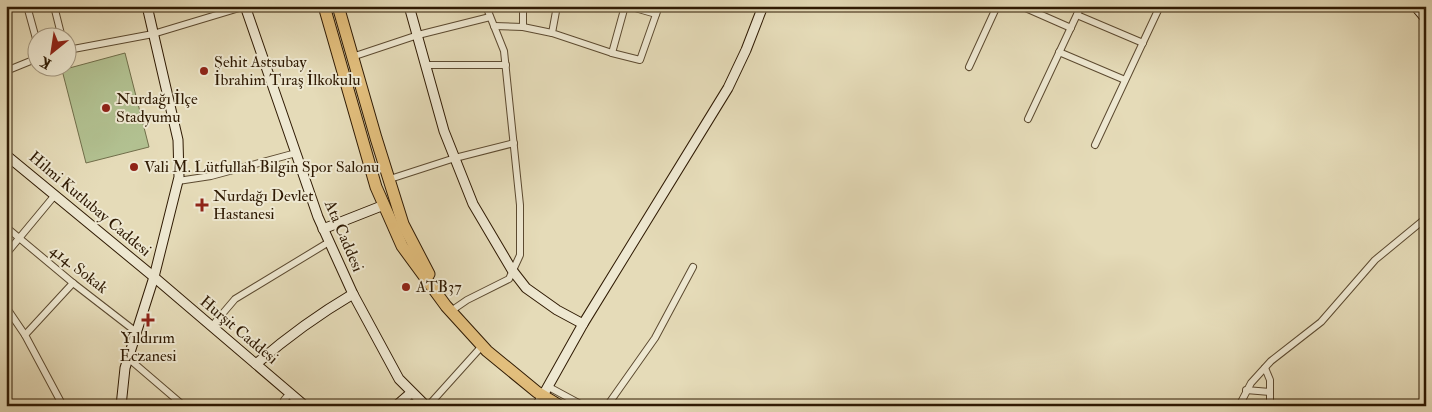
<svg xmlns="http://www.w3.org/2000/svg" width="1432" height="412" font-family="'IM FELL Double Pica',serif">
<rect width="100%" height="100%" fill="#e5dbb8"/>
<filter id="stains"><feTurbulence type="fractalNoise" baseFrequency=".004" numOctaves="4"/><feColorMatrix values="0 0 0 0 .2 0 0 0 0 .09 0 0 0 0 .02 0 0 0 .5 -.17"/></filter>
<radialGradient id="worn" r=".72"><stop offset=".6" stop-color="#630" stop-opacity="0"/><stop offset="1" stop-color="#630" stop-opacity=".3"/></radialGradient>
<polygon fill="#b2c191" stroke="#706e4a" points="125,53 149,147 86,163 62,70"/>
<g fill="none" stroke-linecap="round" stroke-linejoin="round">
<defs>
<g id="street">
<polyline points="27,6 38,46"/>
<polyline points="54,6 62,38"/>
<polyline points="557,6 552,33 612,53 640,60 659,6"/>
<polyline points="628,6 656,14"/>
<polyline points="832,6 834,6"/>
<polyline points="1021,6 1071,28"/>
<polyline points="1077,15 1143,43"/>
<polyline points="494,26 523,27 552,33"/>
<polyline points="523,27 523,6"/>
<polyline points="68,50 153,34 246,6"/>
<polyline points="1059,52 1125,80"/>
<polyline points="612,53 625,6"/>
<polyline points="352,57 418,35 490,17"/>
<polyline points="426,65 506,65"/>
<polyline points="969,67 997,6"/>
<polyline points="6,71 38,58"/>
<polyline points="1028,119 1081,6"/>
<polyline points="1095,145 1160,6"/>
<polyline points="390,179 455,158 514,143"/>
<polyline points="178,181 211,176 296,153"/>
<polyline points="6,227 73,283 135,331"/>
<polyline points="6,254 55,195"/>
<polyline points="6,307 25,335 63,406"/>
<polyline points="451,311 467,300 509,279 520,255 520,205 504,51 486,6"/>
<polyline points="212,326 235,299 329,242"/>
<polyline points="25,335 73,283"/>
<polyline points="128,358 184,406"/>
<polyline points="1265,368 1270,380 1270,406"/>
<polyline points="547,386 584,406"/>
<polyline points="1246,390 1270,392"/>
<polyline points="283,406 284,400 290,393"/>
<polyline points="428,406 482,346"/>
<polyline points="607,406 655,338 693,267"/>
<polyline points="1239,406 1251,383 1271,361 1321,322 1375,260 1426,218"/>
</g>
<g id="secondary">
<polyline points="245,6 318,217 353,294 399,379 426,406"/>
<polyline points="409,6 444,131 473,204 512,270 526,288 557,310 583,324"/>
<polyline points="1415,6 1426,19"/>
<polyline points="6,155 154,277 305,406"/>
<polyline points="323,229 384,205"/>
<path d="M256,364c30,-26 63,-50 97,-70"/>
<polyline points="121,406 125,368 154,277 179,177 178,140 147,6"/>
<polyline points="396,406 411,393"/>
<polyline points="537,406 583,324 728,88 746,50 763,6"/>
</g>
<g id="highway">
<polyline points="324,6 376,187 402,246 446,306 487,351 537,392 560,406"/>
<polyline points="338,6 376,138 403,224 429,274"/>
</g>
</defs>
<use href="#street" stroke="#5c4a30" stroke-width="8"/>
<use href="#secondary" stroke="#2f1a03" stroke-width="11"/>
<use href="#highway" stroke="#2f1a03" stroke-width="13"/>
<use href="#street" stroke="#eee8d1" stroke-width="6"/>
<use href="#secondary" stroke="#eee8d1" stroke-width="9"/>
<use href="#highway" stroke="#e2be7c" stroke-width="11"/>
</g>
<g fill="#8f2418" stroke="#eee8d1" stroke-width="2">
<circle cx="204" cy="71" r="5"/>
<circle cx="106" cy="108" r="5"/>
<circle cx="134" cy="167" r="5"/>
<path d="M199.5 197.5h5v5h5v5h-5v5h-5v-5h-5v-5h5z"/>
<circle cx="406" cy="287" r="5"/>
<path d="M145.5 312.5h5v5h5v5h-5v5h-5v-5h-5v-5h5z"/>
</g>
<g text-anchor="middle" dominant-baseline="central" stroke-width="4" stroke-linejoin="round" paint-order="stroke">
<g font-size="16" fill="#2f1a03" stroke="#eee8d1" text-anchor="start">
<text x="214" y="62">Şehit Astsubay<tspan x="214" dy="18">İbrahim Tıraş İlkokulu</tspan></text>
<text x="116" y="99">Nurdağı İlçe<tspan x="116" dy="18">Stadyumu</tspan></text>
<text x="144" y="167">Vali M. Lütfullah Bilgin Spor Salonu</text>
<text x="213" y="196">Nurdağı Devlet<tspan x="213" dy="18">Hastanesi</tspan></text>
<text x="416" y="287">ATB37</text>
<text x="148" y="338" text-anchor="middle">Yıldırım<tspan x="148" dy="18">Eczanesi</tspan></text>
</g>
<g font-size="16" fill="#2f1a03" stroke="#eee8d1">
<text transform="translate(90 204) rotate(40)">Hilmi Kutlubay Caddesi</text>
<text transform="translate(344 236) rotate(67)">Ata Caddesi</text>
<text transform="translate(79 269) rotate(38)">414. Sokak</text>
<text transform="translate(239 330) rotate(40)">Hurşit Caddesi</text>
</g>
</g>
<rect width="1432" height="412" fill="none" stroke="#e5dbb8" stroke-width="25"/>
<rect x="8" y="8" width="1417" height="397" fill="none" stroke="#2f1a03" stroke-width="2.5"/>
<rect x="12" y="12" width="1407" height="387" fill="none" stroke="#2f1a03"/>
<g transform="translate(52 52) rotate(210)"><circle r="24" fill="#eee8d1" stroke="#a2967f"/>
<path d="M0-4L9 19L0 12L-9 19Z" fill="#8f2418"/>
<text y="-8" font-size="14" font-weight="bold" text-anchor="middle" fill="#2f1a03">K</text>
</g>
<rect width="100%" height="100%" filter="url(#stains)"/>
<rect width="100%" height="100%" fill="url(#worn)"/>
</svg>
